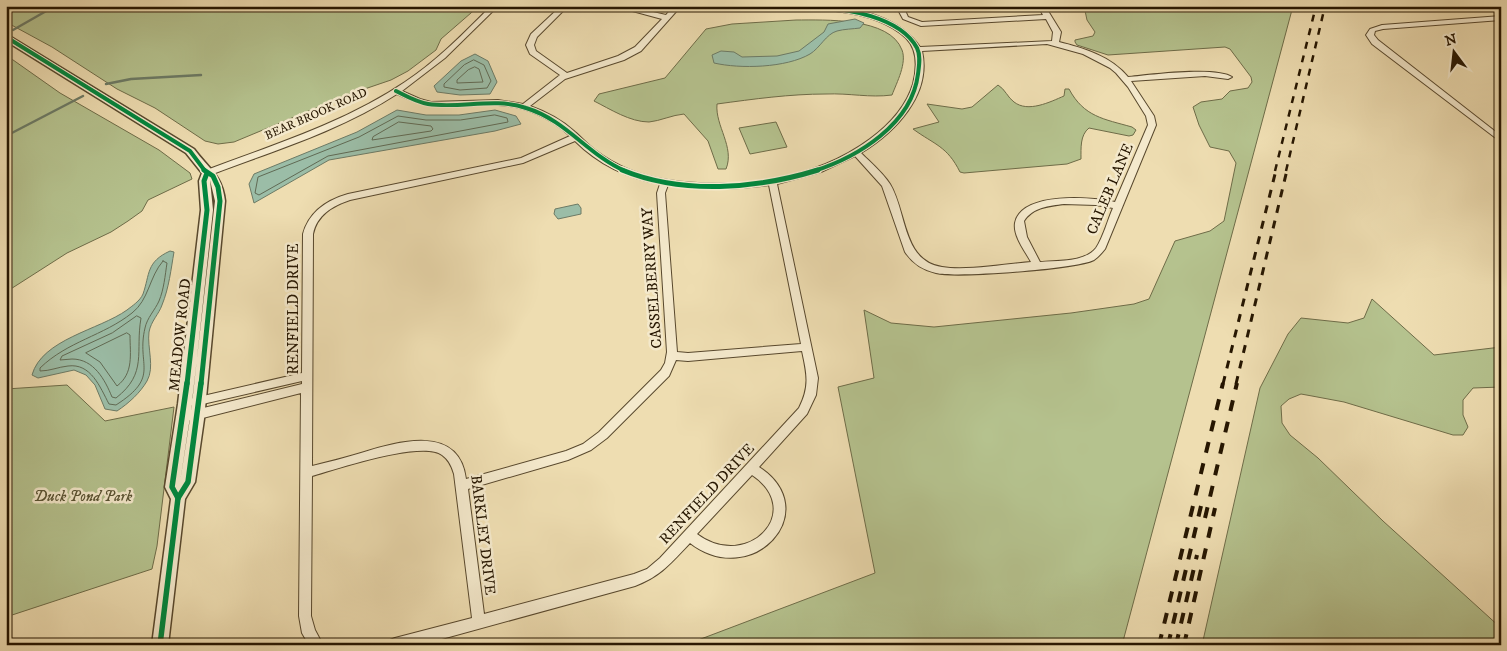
<svg xmlns="http://www.w3.org/2000/svg" width="1507" height="651" font-family="'IM FELL DW Pica',serif">
<rect width="100%" height="100%" fill="#eeddb1"/>
<filter id="stains"><feTurbulence type="fractalNoise" baseFrequency=".004" numOctaves="4"/><feColorMatrix values="0 0 0 0 .2 0 0 0 0 .09 0 0 0 0 .02 0 0 0 .5 -.17"/></filter>
<radialGradient id="worn" r=".72"><stop offset=".6" stop-color="#630" stop-opacity="0"/><stop offset="1" stop-color="#630" stop-opacity=".3"/></radialGradient>
<g fill="#b5c28e" stroke="#6e6c48">
<polygon points="6,6 479,6 441,39 436,50 408,71 391,80 347,95 234,142 218,144 205,141 155,108 117,89 52,47 6,22"/>
<polygon points="1084,6 1293,6 1122,645 685,645 875,573 838,387 874,378 864,310 891,323 934,327 1071,313 1134,304 1149,299 1175,241 1210,231 1224,221 1236,163 1229,151 1210,147 1199,125 1193,107 1201,102 1222,99 1230,91 1248,88 1252,82 1251,77 1230,49 1225,47 1108,55 1077,45 1075,42 1075,40 1093,36 1095,32 1087,20"/>
<path d="M796,20c28,0 94,-3 106,30 5,13 -5,32 -10,45 -22,3 -43,-2 -66,-1 -36,0 -72,5 -109,10 -2,22 18,43 9,65h-8l-10,-28 -24,-27c-12,1 -24,7 -35,8 -19,0 -39,-13 -55,-21l5,-7 66,-16 41,-49 26,-5z"/>
<polygon points="6,55 60,93 159,150 190,173 192,179 148,200 142,211 128,221 111,232 67,253 6,292"/>
<path d="M998,85c7,4 10,13 16,17 14,11 36,0 50,-6l1,-7h4c15,28 35,30 63,38l4,3 -3,5 -4,1 -40,-8c-9,7 -8,20 -8,31l-14,5 -103,9 -4,-1c-13,-26 -25,-27 -47,-43l26,-7 -12,-18 35,5 10,-2z"/>
<polygon points="776,122 787,147 750,154 739,128"/>
<polygon points="1372,299 1434,355 1501,347 1501,387 1473,388 1463,400 1463,415 1468,427 1463,435 1453,435 1344,402 1312,396 1301,394 1289,399 1281,406 1282,423 1290,435 1318,458 1383,521 1501,628 1501,645 1202,645 1260,388 1288,334 1301,318 1348,323 1364,318"/>
<polygon points="67,385 105,421 174,407 157,546 152,569 6,617 6,389"/>
</g>
<g fill="#9bbda7" stroke="#6c7a65">
<path d="M855,19l9,4 -4,5c-7,1 -16,1 -23,3 -11,3 -17,17 -27,23 -24,14 -70,15 -96,9l-2,-8 9,-4 13,1 8,5 35,-1 22,-5 25,-19 4,-8z"/>
<polygon points="475,54 488,61 497,82 490,94 460,95 437,92 434,86 461,61"/>
<polygon points="397,110 426,115 459,115 495,110 516,116 521,124 495,131 329,160 254,203 249,184 254,174 357,132"/>
<polygon points="578,204 581,208 581,214 558,219 554,214 555,209"/>
<path d="M170,251l4,1c-3,17 -5,36 -12,53 -3,9 -11,16 -13,27 -2,16 6,35 -2,49 -7,12 -18,22 -30,30l-12,-2 -10,-24 -9,-10 -12,-5 -36,8 -6,-3c10,-36 67,-45 95,-65 5,-4 13,-9 16,-16 7,-20 3,-32 27,-43z"/>
</g>
<g fill="none" stroke-linecap="round" stroke-linejoin="round">
<g stroke="#606a54" stroke-width="1">
<polygon points="474,60 484,65 491,81 487,88 460,90 444,87 444,84 464,65"/>
<polygon points="475,67 479,69 483,82 457,83 457,80 468,70"/>
<polygon points="495,115 507,118 508,122 328,156 259,195 255,193 258,177 359,137 398,116 426,120 460,120"/>
<polygon points="399,122 431,126 433,129 431,131 372,140 373,137"/>
<path d="M163,261l4,2c-2,13 -3,26 -8,38 -4,9 -12,17 -14,27 -9,38 16,48 -29,77l-7,-1c-9,-17 -18,-41 -41,-38 -10,1 -18,5 -28,5v-3c28,-27 63,-32 92,-55 17,-13 17,-36 31,-52z"/>
<path d="M137,316l4,2c-6,34 7,55 -25,80l-4,-1c-7,-17 -18,-38 -40,-38 -4,0 -8,1 -12,1l2,-4 50,-23z"/>
<path d="M127,333l3,2c0,19 4,38 -13,51l-17,-24 -14,-9z"/>
</g>
<g stroke="#6c7a65" stroke-width="2.5">
<polyline points="13,30 55,6"/>
<polyline points="106,84 131,79 201,75"/>
<polyline points="6,136 83,96"/>
</g>
<defs>
<g id="minor">
<path d="M491,6h7l-53,52 -43,33 18,8 11,3 67,-2 25,4 37,-29 -30,-21 -4,-9 5,-11 30,-28h7l-31,31 -3,8 2,6 31,22 51,-17 17,-9 27,-28 -48,-13h13l39,9 8,-9h7l-40,45 -17,9 -59,19 -35,27c17,6 32,14 45,26 7,6 13,13 20,18 21,16 46,26 73,30 68,10 145,1 202,-41 19,-14 36,-32 43,-55 4,-16 5,-34 -7,-46 -18,-17 -46,-24 -70,-27 -8,-2 -19,-1 -25,-5 38,0 85,7 109,41l132,-6 1,-9 -7,-13 -125,7 -18,-7 -7,-13h7l5,11 14,5 121,-7 -5,-9h7l16,26 -2,10c24,6 52,14 69,35 21,-2 88,-11 104,0l-4,2 -23,-3 -74,5 23,35 2,9 -51,124c-3,4 -7,8 -11,11 -18,9 -138,18 -158,13 -13,-3 -23,-9 -31,-21l-23,-66 -27,-30 -34,16 -44,12 41,194 -2,17 -9,19 -48,53c67,44 -7,124 -69,76 -19,20 -29,33 -55,43l-215,59h-31l1,-5 5,-2 77,-20 -18,-144c-2,-7 -5,-14 -12,-19 -20,-15 -105,14 -130,21l-1,140 4,14 8,15h-14l-7,-12 -3,-17 2,-223 -110,28 -4,-2 -1,-3 1,-3 4,-2 111,-27v-3l-108,25 -4,-1 -1,-3 1,-3 112,-26 1,-139c6,-22 24,-34 45,-40l173,-36 49,-22c-19,-18 -45,-30 -72,-31 -41,-2 -60,9 -101,-11 -57,37 -124,57 -187,81l-3,1 -4,-3 1,-2c69,-26 140,-48 201,-89 32,-21 59,-49 86,-76zM1047,44l36,10 27,14 6,5 12,14 18,29 2,9 -33,77c-22,-5 -94,-11 -100,21 -2,13 10,28 16,39 -25,2 -65,9 -89,5 -40,-6 -35,-55 -52,-83 -7,-11 -20,-22 -29,-31 34,-21 71,-58 61,-102zM575,141c23,23 52,37 85,43l-3,9 10,159 -2,11 -4,7 -62,62 -16,12 -17,7 -100,28c-7,-56 -69,-37 -105,-26 -16,5 -33,9 -49,13l1,-232c4,-19 19,-28 37,-34l173,-37zM668,185c34,5 67,5 101,0l32,159 -113,9 -11,-1 -12,-159zM1064,204l32,1 17,3c-5,11 -10,30 -17,40 -12,15 -39,12 -56,14l-13,-25 -3,-16c9,-14 25,-15 40,-17zM802,351c5,23 8,35 -3,57l-139,150 -13,11 -13,5 -150,40 -16,-125 100,-29 23,-10 16,-12 62,-62 7,-16 12,1zM752,475c54,36 -4,97 -55,59z"/>
<polygon points="1501,16 1501,20 1383,29 1375,31 1374,35 1378,40 1501,136 1501,142 1372,44 1366,35 1370,29 1382,25"/>
</g>
<path id="tertiary" d="M6,34l188,115c15,20 28,26 31,52l-21,218 -9,63 -10,17 -17,146h-16l19,-146 -6,-12 13,-83 23,-194 -2,-29 3,-8 -16,-20 -180,-112zM210,180l5,21 -25,218 -10,63 12,-78 21,-194z"/>
</defs>
<use href="#minor" stroke="#58482d" stroke-width="2"/>
<use href="#tertiary" stroke="#58482d" stroke-width="3"/>
<use href="#minor" fill="#f4e9cc" fill-rule="evenodd"/>
<use href="#tertiary" fill="#f4e9cc" fill-rule="evenodd"/>
<g stroke="#261601" stroke-width="2.5" stroke-dasharray="7 7" stroke-linecap="butt">
<polyline points="1275,171 1316,6"/>
<polyline points="1286,171 1325,6"/>
</g>
<g stroke="#261601" stroke-width="3" stroke-dasharray="8 8" stroke-linecap="butt">
<polyline points="1223,384 1276,170"/>
<polyline points="1236,384 1287,170"/>
</g>
<g stroke="#261601" stroke-width="4" stroke-dasharray="11 11" stroke-linecap="butt">
<polyline points="1205,518 1237,383"/>
<polyline points="1159,645 1223,383"/>
<polyline points="1168,645 1201,506"/>
<polyline points="1176,645 1197,555"/>
<polyline points="1184,645 1215,508"/>
</g>
<defs>
<g id="cycleway-far2">
<path d="M814,6c31,3 86,10 103,42 4,8 2,18 1,26 -6,50 -60,83 -104,97"/>
<polyline points="6,37 190,151 205,171"/>
<path d="M396,91c10,5 20,11 32,13 33,5 66,-7 98,4 40,12 62,47 99,63"/>
</g>
<g id="cycleway-far1">
<path d="M622,170c61,25 134,19 196,0"/>
<polyline points="187,384 207,210 204,181 207,173"/>
<polyline points="201,384 220,201 218,187 213,176 204,170"/>
</g>
<g id="cycleway">
<polyline points="178,498 172,487 187,383"/>
<polyline points="160,645 178,498 188,482 201,383"/>
</g>
</defs>
<use href="#cycleway-far2" stroke="#f4e9cc" stroke-width="6"/>
<use href="#cycleway-far1" stroke="#f4e9cc" stroke-width="8"/>
<use href="#cycleway" stroke="#f4e9cc" stroke-width="9"/>
<use href="#cycleway-far2" stroke="#00873e" stroke-width="4"/>
<use href="#cycleway-far1" stroke="#00873e" stroke-width="5"/>
<use href="#cycleway" stroke="#00873e" stroke-width="5.5"/>
</g>
<g text-anchor="middle" dominant-baseline="central" stroke-width="5" stroke-linejoin="round" paint-order="stroke">
<g font-size="12" fill="#261601" stroke="#f4e9cc">
<text transform="translate(316 114) rotate(-24)">BEAR BROOK ROAD</text>
</g>
<g font-size="15" fill="#261601" stroke="#f4e9cc">
<text transform="translate(1110 189) rotate(-67)">CALEB LANE</text>
<text transform="translate(652 278) rotate(-94)">CASSELBERRY WAY</text>
<text transform="translate(293 309) rotate(-90)">RENFIELD DRIVE</text>
<text transform="translate(180 335) rotate(-84)">MEADOW ROAD</text>
<text transform="translate(707 494) rotate(-47)">RENFIELD DRIVE</text>
<text transform="translate(483 535) rotate(83)">BARKLEY DRIVE</text>
</g>
<g font-size="15" font-style="italic" fill="#585232" stroke="#f4e9cc">
<text x="83" y="496">Duck Pond Park</text>
</g>
</g>
<rect width="1507" height="651" fill="none" stroke="#eeddb1" stroke-width="25"/>
<rect x="8" y="8" width="1492" height="636" fill="none" stroke="#261601" stroke-width="2.5"/>
<rect x="12" y="12" width="1482" height="626" fill="none" stroke="#261601"/>
<g transform="translate(1454 52) rotate(345)" stroke="#f4e9cc" stroke-width="4" paint-order="stroke">
<path d="M0-4L9 19L0 12L-9 19Z" fill="#261601"/>
<text y="-8" font-size="14" font-weight="bold" text-anchor="middle" fill="#261601">N</text>
</g>
<rect width="100%" height="100%" filter="url(#stains)"/>
<rect width="100%" height="100%" fill="url(#worn)"/>
</svg>
